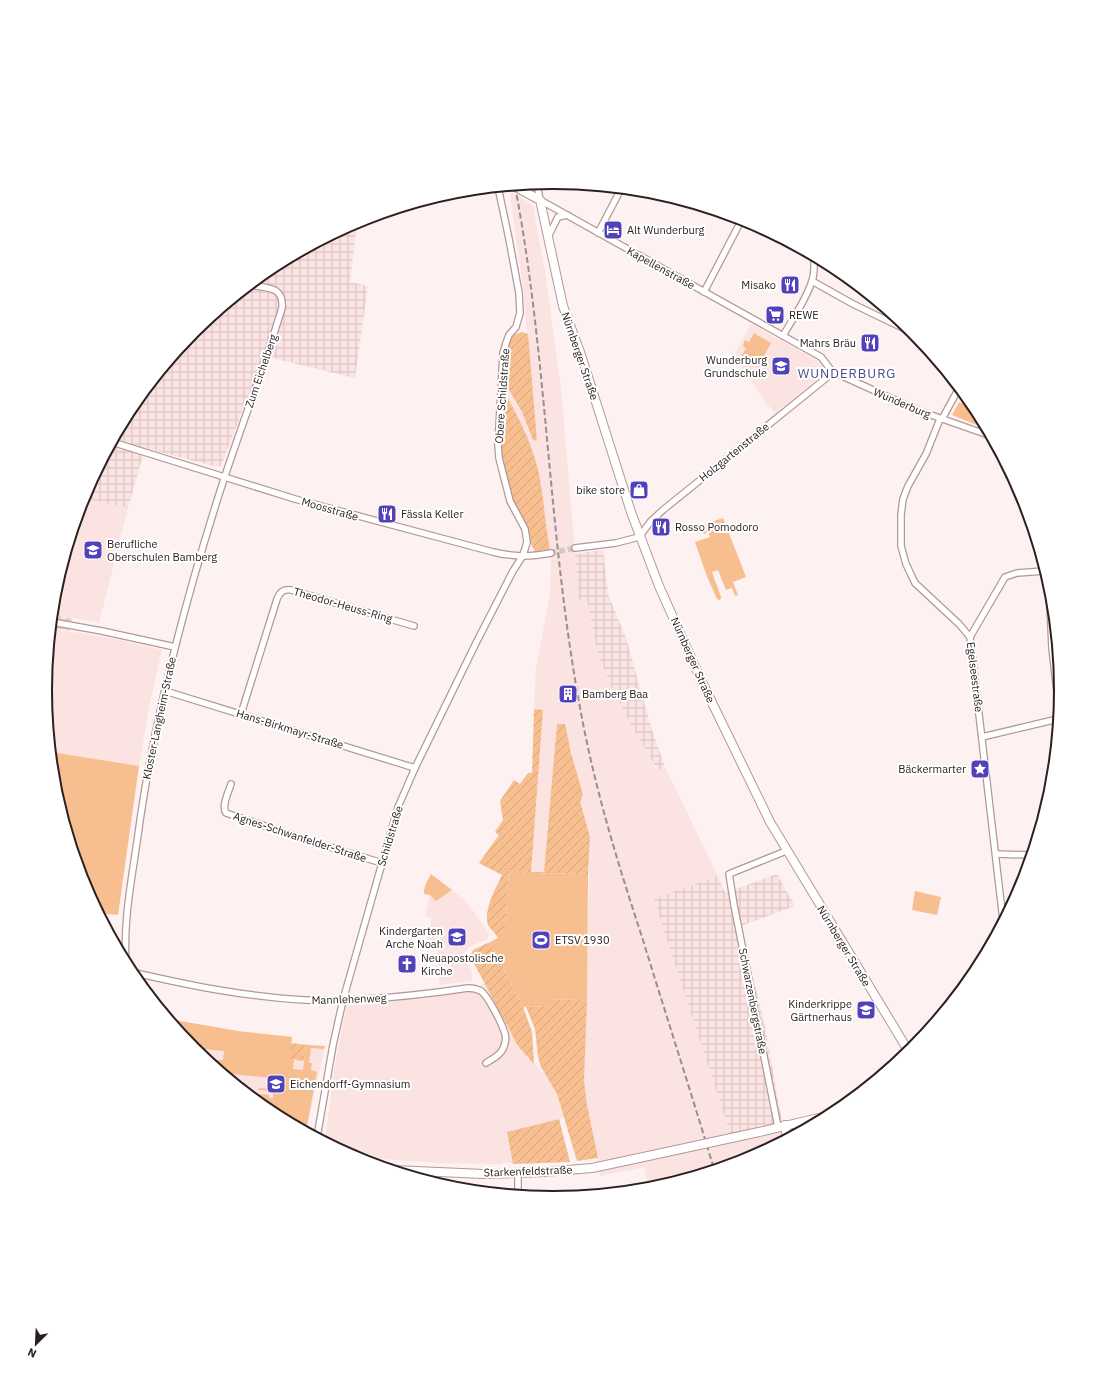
<svg xmlns="http://www.w3.org/2000/svg" width="1106" height="1380" font-family="'IBM Plex Sans',sans-serif">
<defs>
<pattern id="industrial-grid" width="8" height="8" patternUnits="userSpaceOnUse"><rect width="8" height="8" fill="#fae3e1"/><path d="M0 4h8M4 0v8" fill="none" stroke="#d6c2c1"/></pattern>
<pattern id="garden-furrows" width="10" height="10" patternUnits="userSpaceOnUse"><rect width="10" height="10" fill="#f7be8f"/><path d="M-1 1l2-2M0 10L10 0M9 11l2-2" fill="none" stroke="#d4a37b"/></pattern>
</defs>
<rect width="100%" height="100%" fill="#fef1f1"/>
<g fill="#fae3e1">
<polygon points="512,193 522,198 533,206 545,271 561,389 579,600 587,600 598,654 611,686 631,725 657,771 665,767 718,876 655,900 732,1139 783,1127 785,1139 747,1159 652,1188 649,1189 644,1167 600,1176 587,1105 584,1080 590,837 580,801 565,724 557,724 544,872 531,872 543,710 534,709 536,669 550,594 551,560 548,542 503,390 504,381 522,412 533,440 537,441 523,287 510,195"/>
<polygon points="751,324 816,360 826,372 775,413 765,402 734,355"/>
<polygon points="83,498 128,508 99,623 53,614 55,591"/>
<polygon points="51,629 107,637 162,650 150,702 139,766 51,752 45,690"/>
<polygon points="452,890 465,901 474,912 489,934 487,939 469,947 466,951 465,956 472,972 472,981 440,985 436,945 425,946 432,918 425,916 430,895 436,901"/>
<polygon points="485,984 518,1046 547,1077 557,1094 563,1118 507,1132 513,1164 508,1162 499,1164 439,1163 354,1157 325,1141 335,1065 347,1003 427,995"/>
<polygon points="184,1037 290,1055 291,1043 325,1046 306,1131 271,1112 194,1049"/>
</g>
<g fill="url(#industrial-grid)">
<polygon points="357,222 350,282 368,286 355,378 276,359 264,355 221,466 217,467 145,448 128,508 83,498 131,408 194,331 271,267"/>
<polygon points="603,550 608,594 626,638 651,727 665,767 658,771 631,725 611,686 598,654 587,600 579,600 575,554"/>
<polygon points="53,614 72,618 70,631 51,628"/>
<polygon points="777,874 795,906 741,926 765,1027 783,1127 732,1139 654,899 718,876 725,893"/>
</g>
<g fill="#f7be8f">
<polygon points="754,333 771,343 758,367 741,357 746,348 743,346 745,340 749,342"/>
<polygon points="959,402 977,410 985,426 984,428 952,415"/>
<polygon points="723,518 746,577 733,582 738,595 735,596 732,588 726,590 718,570 712,572 721,597 721,599 719,600 717,599 706,574 695,542 710,537 708,532 704,534 699,526"/>
<polygon points="51,752 139,766 118,915 99,913 84,884 55,789"/>
<polygon points="509,870 529,873 588,874 587,999 549,1000 549,1006 523,1007 490,942 498,938 496,935 505,930"/>
<path d="M431,874l21,16 -16,11 -6,-6 -6,-1c-1,-7 4,-14 7,-20z"/>
<polygon points="915,891 941,897 937,915 912,910"/>
<polygon points="169,1019 238,1031 292,1037 290,1059 294,1060 293,1069 303,1070 306,1045 325,1046 324,1049 311,1048 309,1063 312,1063 311,1070 317,1072 306,1131 295,1125 296,1119 281,1118 279,1117 280,1112 277,1112 277,1113 271,1112 257,1101 258,1094 269,1095 269,1098 273,1098 273,1091 258,1090 259,1088 271,1089 272,1078 222,1073 216,1068 217,1060 223,1060 224,1051 192,1048 186,1040 186,1038 184,1037"/>
</g>
<g fill="url(#garden-furrows)">
<polygon points="522,332 528,334 537,441 533,440 522,412 504,381 506,349 510,340 516,334"/>
<path d="M503,390c15,26 30,55 36,84 5,25 6,51 11,76l-15,1 -5,-8 -2,-13 -17,-34 -10,-40z"/>
<path d="M534,709l9,1 -12,162h13l13,-148h8l6,29 12,42 -3,6 10,36 -2,37 -59,-1 -20,-3 -4,60 -9,5c-2,-3 -6,-7 -8,-10 -5,-15 8,-37 14,-50l-23,-12 20,-28 -4,-3 8,-12 -3,-19 14,-21 6,4 8,-11h4z"/>
<polygon points="490,942 523,1007 532,1032 534,1064 518,1046 470,956 473,950"/>
<polygon points="587,999 584,1080 587,1105 598,1158 577,1161 557,1094 541,1067 538,1057 535,1029 526,1007 549,1006 549,1000"/>
<polygon points="291,1043 306,1045 304,1061 290,1059"/>
<polygon points="559,1119 570,1162 513,1164 507,1132"/>
</g>
<g fill="none" stroke-linecap="round" stroke-linejoin="round">
<polyline stroke="#d4c7c7" stroke-width="5.5" stroke-dasharray="5.5 3" stroke-linecap="butt" points="551,553 575,548"/>
<defs>
<g id="street">
<polyline points="537,184 540,200 821,357 834,374"/>
<polyline points="598,233 621,189"/>
<polyline points="548,237 558,217 567,215"/>
<polyline points="812,281 853,304 915,334"/>
<polyline points="704,292 742,219"/>
<path d="M783,336c10,-18 23,-36 29,-55 3,-8 2,-17 2,-25"/>
<polyline points="834,374 840,375 917,410 991,436"/>
<polyline points="940,419 926,454 908,486 903,499 901,515 901,546 906,564 915,583 959,624 970,637 1003,920"/>
<polyline points="942,419 959,388"/>
<path d="M112,442l183,57 198,53c21,5 36,5 58,1"/>
<polyline points="575,548 616,543 639,537 651,521 663,510 830,375 834,374"/>
<polyline points="1049,583 1052,648 1059,710"/>
<polyline points="52,622 102,631 175,647"/>
<polyline points="970,637 1005,577 1017,573 1045,571"/>
<polyline points="165,691 415,768"/>
<path d="M241,714l36,-115c3,-7 6,-10 14,-9l123,36"/>
<polyline points="982,737 1058,719"/>
<path d="M231,784c-2,7 -10,22 -5,29l78,26 78,24"/>
<polyline points="996,854 1031,855"/>
<path d="M126,964c-3,-44 6,-86 12,-129 16,-120 48,-238 85,-353 19,-58 41,-115 59,-174 2,-22 -15,-20 -32,-23"/>
<path d="M131,972c57,13 115,25 174,28 55,2 109,-4 163,-12 5,0 9,1 13,3 7,5 20,31 23,40 2,4 2,8 1,12 -2,11 -11,15 -19,20"/>
<polyline points="778,1127 734,905 729,874 786,851"/>
<polyline points="317,1137 333,1045 343,1000 398,807 415,768 476,643 513,571 522,557 525,549 527,542 525,529 510,501 499,458 498,445 503,353 506,343 509,335 516,327 520,313 519,293 509,239 498,187"/>
<polyline points="518,1173 518,1195"/>
</g>
<g id="secondary">
<polyline points="514,186 540,200 563,306 581,355 631,512 659,586 702,682 770,822 909,1052"/>
<polyline points="785,1125 787,1138"/>
<polyline points="759,1132 831,1115"/>
<polyline points="393,1170 484,1174 544,1172 592,1168 639,1158"/>
</g>
</defs>
<use href="#street" stroke="#b49896" stroke-width="8"/>
<use href="#secondary" stroke="#b49896" stroke-width="10"/>
<use href="#street" stroke="#fff" stroke-width="5.5"/>
<use href="#secondary" stroke="#fff" stroke-width="8"/>
<path stroke="#9a8e8d" stroke-width="2" stroke-dasharray="6 3" stroke-linecap="butt" d="M515,186c33,174 33,353 66,527 14,76 37,151 61,224 24,78 49,155 72,232"/>
<defs>
<polyline id="secondary-bridge" points="639,1158 759,1132"/>
</defs>
<use href="#secondary-bridge" stroke="#b49896" stroke-width="10" stroke-linecap="butt"/>
<use href="#secondary-bridge" stroke="#fff" stroke-width="8"/>
</g>
<defs>
<symbol id="hotel-square" viewBox="-11 -11 22 22"><rect x="-9" y="-9" width="18" height="18" rx="4" fill="#5142b9" stroke="#fff"/><path d="M-6-4.5h1.5V1H6V5H4.5V3h-9V5H-6ZM-4 0a1.8 1.8 0 1 1 3.6 0ZM.5 0V-2.5h3Q6-2.5 6 0Z" fill="#fff"/></symbol>
<symbol id="restaurant-square" viewBox="-11 -11 22 22"><rect x="-9" y="-9" width="18" height="18" rx="4" fill="#5142b9" stroke="#fff"/><path d="M-5-6h1v4h1v-4h1v4h1v-4h1v5L-1.5 .5V6h-2V.5L-5-1ZM5-6V6H3V1.5H1.5Q1.5-4 5-6Z" fill="#fff"/></symbol>
<symbol id="supermarket-square" viewBox="-11 -11 22 22"><rect x="-9" y="-9" width="18" height="18" rx="4" fill="#5142b9" stroke="#fff"/><path d="M-6-5.5h2.5l.6 2H6L4.5 2H-2.5L-4.4-4H-6ZM-1.5 3.2a1.3 1.3 0 1 0 .1 0ZM3 3.2a1.3 1.3 0 1 0 .1 0Z" fill="#fff"/></symbol>
<symbol id="school-square" viewBox="-11 -11 22 22"><rect x="-9" y="-9" width="18" height="18" rx="4" fill="#5142b9" stroke="#fff"/><path d="M0-5L7-2L0 1L-7-2ZM-4 1L0 2.5L4 1V4Q0 6-4 4Z" fill="#fff"/></symbol>
<symbol id="shop-square" viewBox="-11 -11 22 22"><rect x="-9" y="-9" width="18" height="18" rx="4" fill="#5142b9" stroke="#fff"/><path d="M-5-2.5h2.3a2.7 3.5 0 0 1 5.4 0H5L5.5 6h-11ZM-1.5-2.5h3a1.5 2.3 0 0 0-3 0Z" fill="#fff"/></symbol>
<symbol id="building-square" viewBox="-11 -11 22 22"><rect x="-9" y="-9" width="18" height="18" rx="4" fill="#5142b9" stroke="#fff"/><path d="M-4-6H4V6H1V3H-1V6H-4ZM-2.5-4.3h1.7v1.8h-1.7ZM.8-4.3h1.7v1.8H.8ZM-2.5-1h1.7V.8h-1.7ZM.8-1h1.7V.8H.8Z" fill="#fff"/></symbol>
<symbol id="sight-square" viewBox="-11 -11 22 22"><rect x="-9" y="-9" width="18" height="18" rx="4" fill="#5142b9" stroke="#fff"/><path d="M0-6L1.8-2.2L6-1.7L2.9 1.2L3.7 5.4L0 3.3L-3.7 5.4L-2.9 1.2L-6-1.7L-1.8-2.2Z" fill="#fff"/></symbol>
<symbol id="stadium-square" viewBox="-11 -11 22 22"><rect x="-9" y="-9" width="18" height="18" rx="4" fill="#5142b9" stroke="#fff"/><path d="M0-5a6.5 5 0 1 0 0 10a6.5 5 0 1 0 0-10ZM-3.5-1.8h7v3.6h-7Z" fill="#fff"/></symbol>
<symbol id="church-square" viewBox="-11 -11 22 22"><rect x="-9" y="-9" width="18" height="18" rx="4" fill="#5142b9" stroke="#fff"/><path d="M-1.2-6h2.4v3.5h3.3v2.4h-3.3V6h-2.4V-.1h-3.3v-2.4h3.3Z" fill="#fff"/></symbol>
</defs>
<g fill-rule="evenodd">
<use href="#hotel-square" x="602" y="219" width="22" height="22"/>
<use href="#restaurant-square" x="779" y="274" width="22" height="22"/>
<use href="#supermarket-square" x="764" y="304" width="22" height="22"/>
<use href="#restaurant-square" x="859" y="332" width="22" height="22"/>
<use href="#school-square" x="770" y="355" width="22" height="22"/>
<use href="#shop-square" x="628" y="479" width="22" height="22"/>
<use href="#restaurant-square" x="376" y="503" width="22" height="22"/>
<use href="#restaurant-square" x="650" y="516" width="22" height="22"/>
<use href="#school-square" x="82" y="539" width="22" height="22"/>
<use href="#building-square" x="557" y="683" width="22" height="22"/>
<use href="#sight-square" x="969" y="758" width="22" height="22"/>
<use href="#school-square" x="446" y="926" width="22" height="22"/>
<use href="#stadium-square" x="530" y="929" width="22" height="22"/>
<use href="#church-square" x="396" y="953" width="22" height="22"/>
<use href="#school-square" x="855" y="999" width="22" height="22"/>
<use href="#school-square" x="265" y="1073" width="22" height="22"/>
</g>
<g text-anchor="middle" dominant-baseline="central" stroke-width="4" stroke-linejoin="round" paint-order="stroke">
<g font-size="11" fill="#2c2120" stroke="#fff" text-anchor="start">
<text x="627" y="230">Alt Wunderburg</text>
<text x="776" y="285" text-anchor="end">Misako</text>
<text x="789" y="315">REWE</text>
<text x="856" y="343" text-anchor="end">Mahrs Bräu</text>
<text x="767" y="360" text-anchor="end">Wunderburg<tspan x="767" dy="13">Grundschule</tspan></text>
<text x="625" y="490" text-anchor="end">bike store</text>
<text x="401" y="514">Fässla Keller</text>
<text x="675" y="527">Rosso Pomodoro</text>
<text x="107" y="544">Berufliche<tspan x="107" dy="13">Oberschulen Bamberg</tspan></text>
<text x="582" y="694">Bamberg Baa</text>
<text x="966" y="769" text-anchor="end">Bäckermarter</text>
<text x="443" y="931" text-anchor="end">Kindergarten<tspan x="443" dy="13">Arche Noah</tspan></text>
<text x="555" y="940">ETSV 1930</text>
<text x="421" y="958">Neuapostolische<tspan x="421" dy="13">Kirche</tspan></text>
<text x="852" y="1004" text-anchor="end">Kinderkrippe<tspan x="852" dy="13">Gärtnerhaus</tspan></text>
<text x="290" y="1084">Eichendorff-Gymnasium</text>
</g>
<g font-size="11" fill="#2c2120" stroke="#fff">
<text transform="translate(661 268) rotate(29)">Kapellenstraße</text>
<text transform="translate(580 356) rotate(71)">Nürnberger Straße</text>
<text transform="translate(261 371) rotate(-71)">Zum Eichelberg</text>
<text transform="translate(502 396) rotate(-86)">Obere Schildstraße</text>
<text transform="translate(902 403) rotate(23)">Wunderburg</text>
<text transform="translate(734 452) rotate(-39)">Holzgartenstraße</text>
<text transform="translate(330 509) rotate(16)">Moosstraße</text>
<text transform="translate(343 605) rotate(16)">Theodor-Heuss-Ring</text>
<text transform="translate(693 660) rotate(66)">Nürnberger Straße</text>
<text transform="translate(975 677) rotate(83)">Egelseestraße</text>
<text transform="translate(159 718) rotate(-78)">Kloster-Langheim-Straße</text>
<text transform="translate(290 729) rotate(17)">Hans-Birkmayr-Straße</text>
<text transform="translate(390 836) rotate(-73)">Schildstraße</text>
<text transform="translate(300 837) rotate(18)">Agnes-Schwanfelder-Straße</text>
<text transform="translate(844 946) rotate(59)">Nürnberger Straße</text>
<text transform="translate(349 999) rotate(-2)">Mannlehenweg</text>
<text transform="translate(753 1001) rotate(79)">Schwarzenbergstraße</text>
<text transform="translate(528 1171) rotate(-2)">Starkenfeldstraße</text>
</g>
<g font-size="13" letter-spacing="1" fill="#4d4b89" stroke="#fff">
<text x="847" y="373">WUNDERBURG</text>
</g>
</g>
<path d="M0 0H1106V1380H0ZM52 690a501 501 0 1 1 1002 0a501 501 0 1 1-1002 0Z" fill="#fff" fill-rule="evenodd"/>
<path fill="none" stroke="#2c2120" stroke-width="2" d="M52 690a501 501 0 1 1 1002 0a501 501 0 1 1-1002 0Z"/>
<g transform="translate(36 1344) rotate(204)" stroke="#ffffff" stroke-width="3" paint-order="stroke">
<path d="M0-3L7 15L0 10L-7 15Z" fill="#2c2120"/>
<text y="-6" font-size="11" font-weight="bold" text-anchor="middle" fill="#2c2120">N</text>
</g>
</svg>
